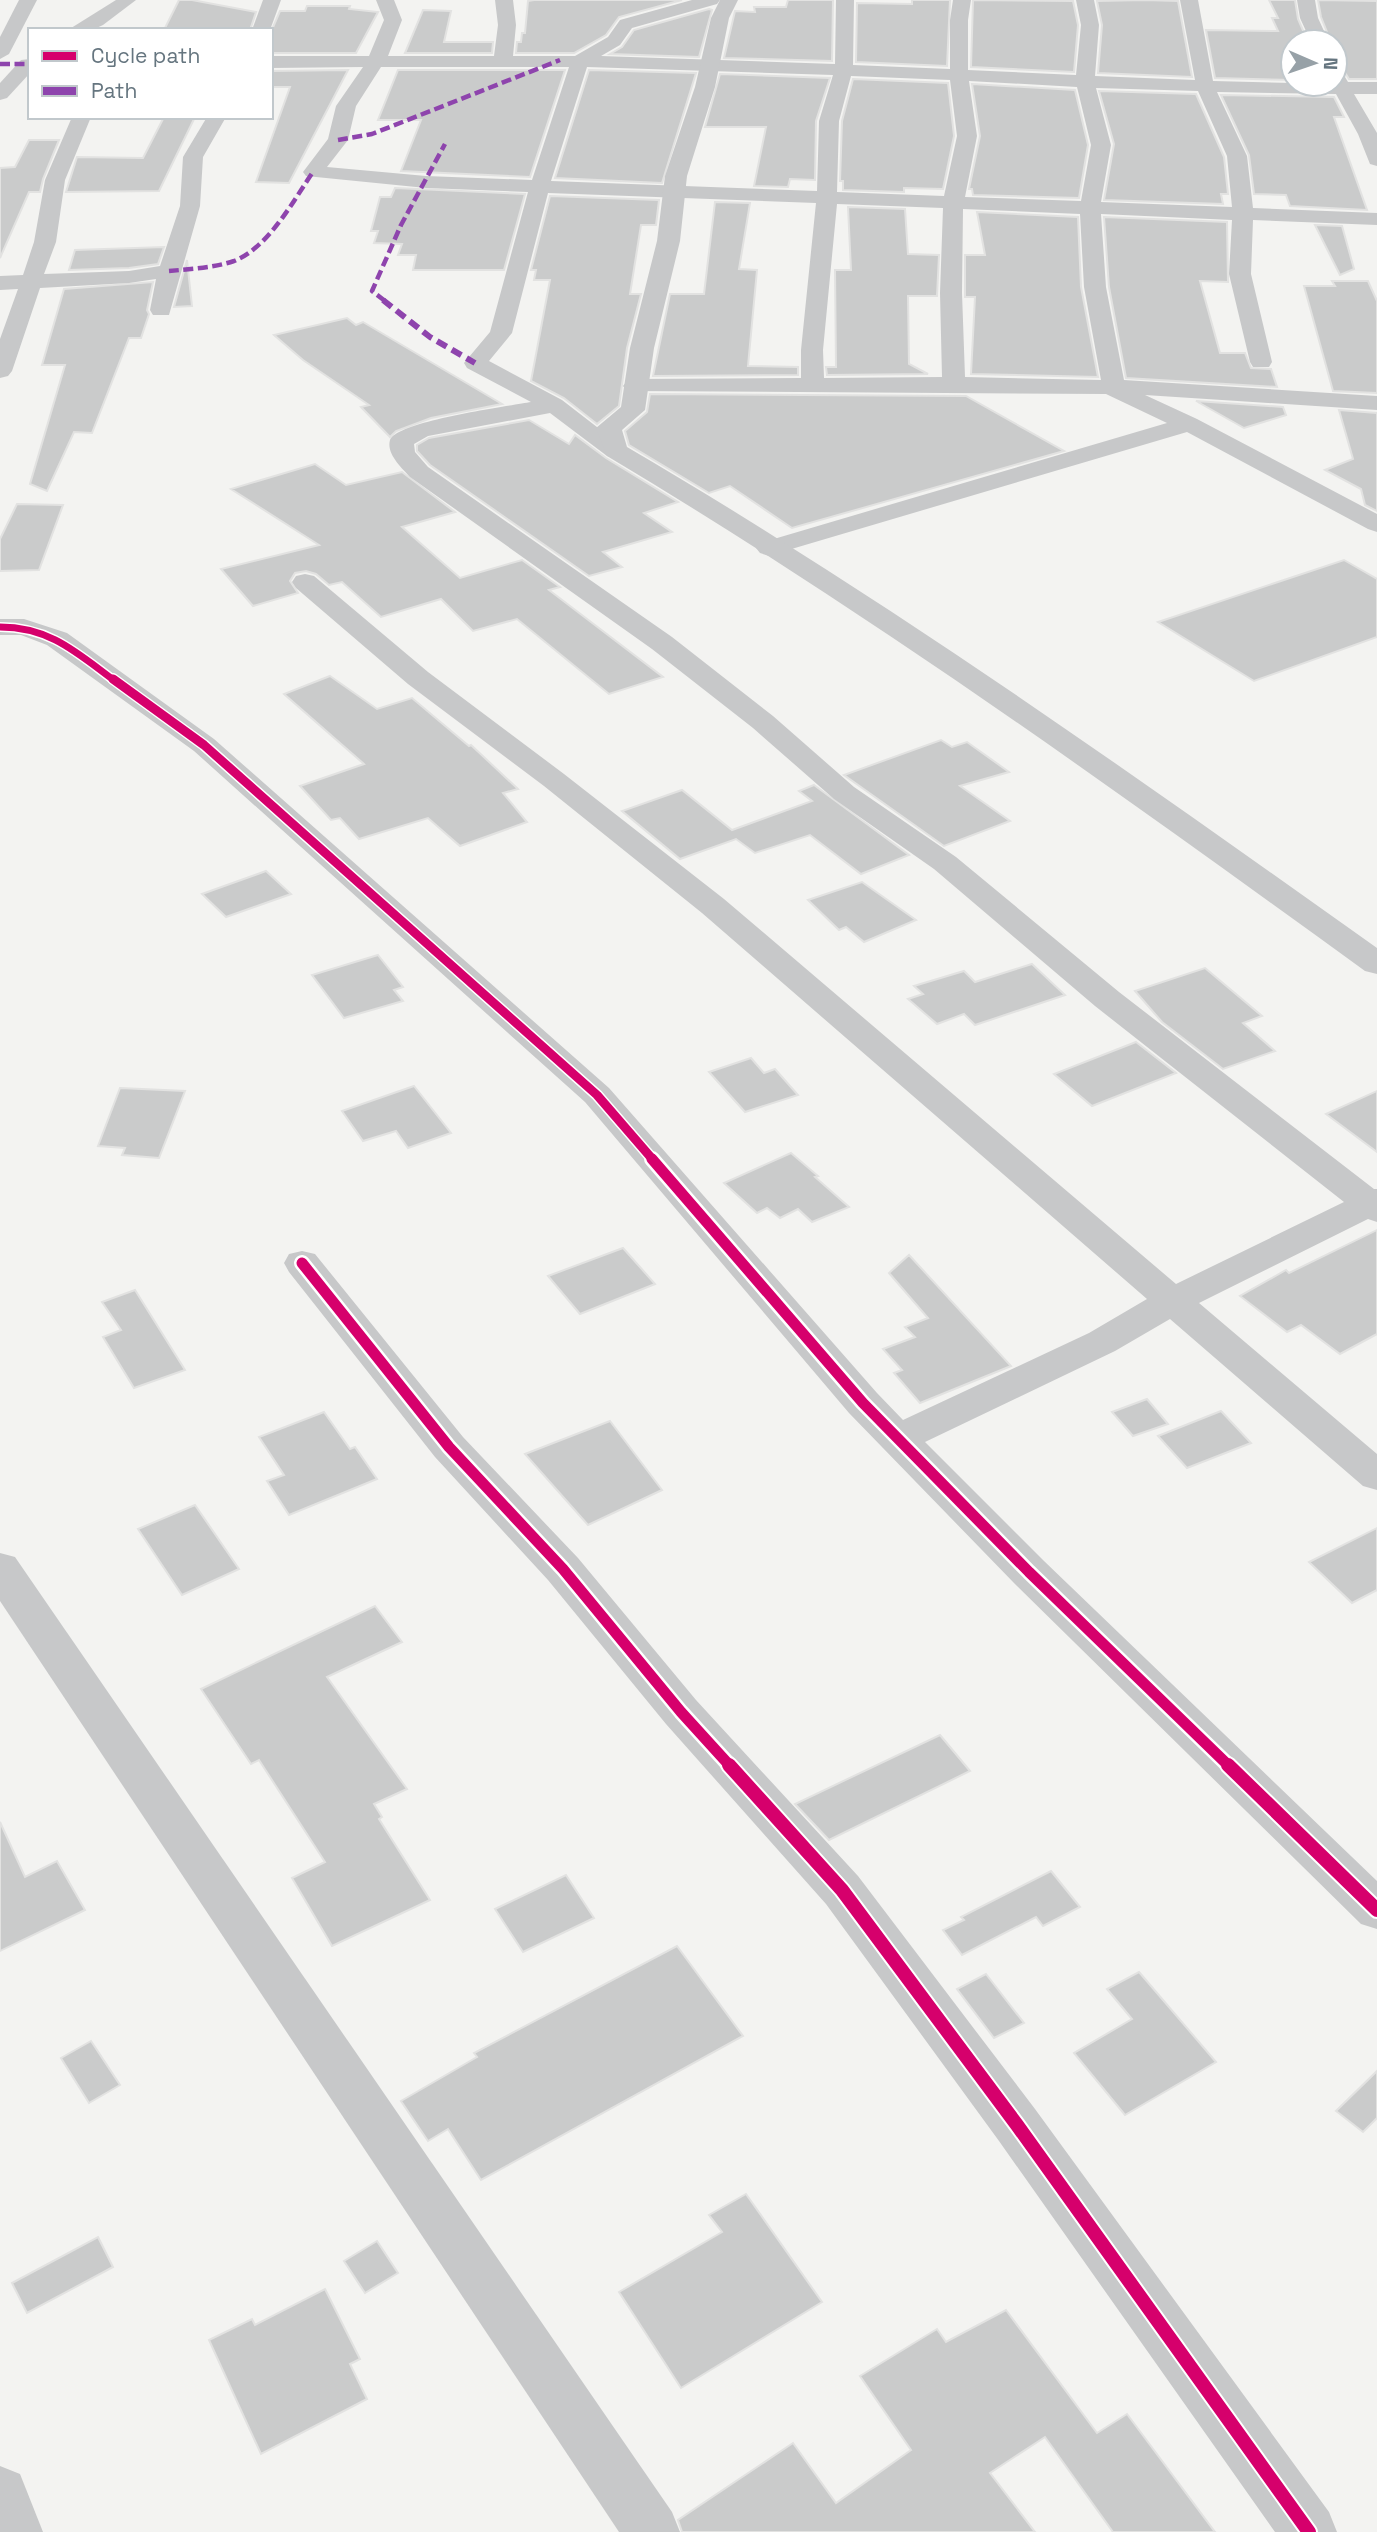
<svg xmlns="http://www.w3.org/2000/svg" width="1377" height="2532" font-family="'Space Grotesk',sans-serif">
<rect width="100%" height="100%" fill="#f3f3f1"/>
<g fill="#cacbcb" stroke="#e2e2e1" stroke-width="2">
<polygon points="179,0 192,0 256,12 250,30 164,30"/>
<polygon points="534,0 682,0 619,17 606,35 574,53 516,53 517,42 521,42 522,33 525,33 528,1"/>
<polygon points="788,0 833,0 832,61 724,58 735,11 755,12 754,7 786,7"/>
<polygon points="912,0 950,0 947,66 856,62 857,3 912,4"/>
<polygon points="973,0 1073,1 1078,25 1074,72 971,67"/>
<polygon points="1145,0 1178,1 1192,77 1098,73 1102,25 1097,1"/>
<polygon points="1269,0 1295,0 1298,19 1308,42 1293,42 1293,80 1215,78 1206,30 1278,31 1272,18 1278,18"/>
<polygon points="1318,0 1377,1 1377,79 1349,79 1344,71 1335,68 1335,42 1331,42 1321,17"/>
<polygon points="307,6 350,6 349,9 378,12 356,53 271,53 271,32 280,11 305,11"/>
<polygon points="709,9 712,10 699,57 610,54 622,47 634,30"/>
<polygon points="423,10 451,11 444,42 493,42 492,53 405,53"/>
<polygon points="348,70 289,183 256,182 290,87 271,87 271,71"/>
<polygon points="398,70 565,70 530,177 401,171 421,120 378,120"/>
<polygon points="589,70 696,73 662,183 555,178"/>
<polygon points="720,74 830,78 816,121 815,180 790,179 788,187 754,186 766,127 705,127"/>
<polygon points="853,79 948,83 954,136 943,189 904,188 904,192 843,190 843,181 840,181 842,121"/>
<polygon points="972,84 1075,90 1088,145 1079,198 973,195 972,189 969,189 980,136"/>
<polygon points="1099,91 1196,94 1224,157 1228,194 1221,194 1223,204 1104,200 1114,144"/>
<polygon points="1221,95 1334,97 1344,117 1334,117 1367,210 1290,206 1286,195 1254,194 1249,155"/>
<polygon points="164,117 195,117 159,191 66,192 77,157 143,158"/>
<polygon points="29,140 59,140 43,179 40,192 29,192 0,258 0,168 15,167"/>
<polygon points="395,188 525,194 504,270 413,270 416,255 398,255 402,244 374,243 378,231 371,231 380,197 391,197"/>
<polygon points="550,196 659,200 656,225 641,225 630,294 641,294 627,348 619,406 597,424 564,398 531,381 550,280 534,280 536,270 531,270"/>
<polygon points="715,202 750,203 739,269 757,270 748,366 798,367 798,375 653,376 670,294 704,294"/>
<polygon points="848,207 905,209 908,254 939,255 937,296 908,296 909,364 928,374 827,375 826,367 836,367 835,270 851,270"/>
<polygon points="977,212 1078,217 1081,287 1098,377 971,374 975,297 965,297 965,255 985,255"/>
<polygon points="1104,217 1227,222 1228,282 1200,281 1220,353 1245,353 1251,368 1271,369 1277,387 1126,378 1109,287"/>
<polygon points="1315,225 1342,226 1354,269 1340,275"/>
<polygon points="164,247 158,264 129,268 69,270 75,250"/>
<polygon points="187,260 192,306 174,307"/>
<polygon points="1332,281 1368,281 1377,301 1377,393 1333,391 1304,286 1335,286"/>
<polygon points="153,282 147,310 149,314 141,338 129,338 92,433 74,432 47,491 30,484 65,365 42,365 64,289"/>
<polygon points="347,318 356,325 363,322 502,404 431,418 396,431 390,437 361,407 369,405 303,360 274,335"/>
<polygon points="650,394 966,396 1064,451 792,528 730,486 709,493 629,445 625,431 647,412"/>
<polygon points="1196,401 1283,407 1286,415 1244,428"/>
<polygon points="1339,410 1377,413 1377,511 1365,505 1361,489 1325,470 1353,459"/>
<polygon points="529,420 569,444 575,435 606,458 678,502 644,513 672,532 603,552 622,567 589,576 430,465 417,451 417,445 429,438"/>
<polygon points="315,464 346,485 402,472 455,512 402,527 460,578 522,560 560,587 549,590 663,677 609,694 517,619 473,631 441,599 381,617 342,582 329,585 316,574 306,571 295,573 290,581 298,593 253,606 221,569 319,545 231,489"/>
<polygon points="17,504 63,505 39,570 0,571 0,539"/>
<polygon points="1344,560 1377,579 1377,637 1254,681 1158,622"/>
<polygon points="330,676 377,709 412,698 469,746 471,745 518,789 503,793 527,822 460,846 428,818 359,839 340,818 331,820 300,786 364,764 284,694"/>
<polygon points="941,740 952,747 967,742 1009,772 960,786 1010,821 944,846 844,775"/>
<polygon points="814,785 909,855 861,874 810,835 755,853 736,839 680,859 622,811 682,790 732,830 812,801 799,791"/>
<polygon points="266,871 291,894 226,917 202,894"/>
<polygon points="862,882 916,920 864,942 846,927 839,930 808,900"/>
<polygon points="378,955 403,987 394,990 403,1001 344,1018 312,975"/>
<polygon points="1032,964 1065,995 975,1025 964,1014 937,1024 908,999 923,994 914,986 964,971 975,982"/>
<polygon points="1205,968 1262,1016 1243,1023 1275,1051 1223,1069 1162,1022 1135,991"/>
<polygon points="1136,1042 1176,1073 1092,1106 1054,1074"/>
<polygon points="751,1058 764,1073 775,1069 798,1095 745,1112 709,1072"/>
<polygon points="414,1086 451,1133 408,1148 396,1131 363,1141 342,1111"/>
<polygon points="120,1088 185,1091 159,1158 122,1155 125,1148 98,1146"/>
<polygon points="1377,1091 1377,1152 1326,1114"/>
<polygon points="791,1153 818,1176 815,1177 849,1207 812,1222 798,1209 780,1218 767,1208 757,1213 724,1183"/>
<polygon points="1377,1230 1377,1334 1340,1354 1301,1325 1287,1332 1240,1296 1286,1270 1289,1273"/>
<polygon points="623,1248 655,1284 580,1314 548,1276"/>
<polygon points="909,1255 1011,1366 920,1403 894,1373 902,1370 883,1349 915,1337 905,1327 928,1318 889,1273"/>
<polygon points="135,1290 185,1370 134,1388 103,1337 121,1330 102,1302"/>
<polygon points="1147,1399 1168,1424 1133,1436 1112,1412"/>
<polygon points="1221,1411 1251,1443 1187,1468 1158,1436"/>
<polygon points="324,1412 350,1449 355,1447 377,1479 289,1515 267,1481 284,1475 259,1437"/>
<polygon points="610,1421 662,1490 588,1525 525,1454"/>
<polygon points="195,1505 239,1569 182,1595 138,1529"/>
<polygon points="1377,1528 1377,1590 1352,1603 1309,1562"/>
<polygon points="375,1606 402,1642 327,1677 407,1789 374,1804 382,1817 379,1819 430,1900 332,1946 292,1878 325,1862 259,1760 251,1764 201,1689"/>
<polygon points="940,1735 970,1771 829,1840 795,1804"/>
<polygon points="0,1822 25,1877 57,1861 85,1910 0,1951"/>
<polygon points="1051,1871 1080,1907 1043,1926 1036,1917 962,1955 943,1930 964,1920 961,1917"/>
<polygon points="566,1875 594,1918 523,1952 495,1909"/>
<polygon points="677,1946 743,2036 481,2180 448,2129 428,2141 401,2101 477,2057 474,2053"/>
<polygon points="1139,1972 1216,2062 1125,2115 1074,2053 1132,2019 1107,1989"/>
<polygon points="986,1974 1024,2023 994,2038 957,1989"/>
<polygon points="91,2041 120,2085 89,2103 61,2058"/>
<polygon points="1377,2071 1377,2118 1363,2132 1336,2111"/>
<polygon points="746,2194 822,2302 681,2388 619,2292 722,2232 709,2215"/>
<polygon points="98,2237 113,2267 27,2313 12,2283"/>
<polygon points="377,2241 398,2273 365,2293 344,2261"/>
<polygon points="325,2289 360,2359 350,2364 367,2399 261,2454 209,2340 252,2319 255,2325"/>
<polygon points="1006,2310 1097,2433 1127,2414 1215,2532 1113,2532 1045,2437 990,2473 1035,2532 682,2532 678,2520 793,2443 836,2503 911,2450 860,2376 937,2329 946,2342"/>
</g>
<g fill="none" stroke-linecap="round" stroke-linejoin="round">
<g fill="#c7c8c9" fill-rule="evenodd">
<polygon points="19,0 37,0 9,54 0,59 0,37"/>
<polygon points="116,0 136,0 103,25 92,30 68,30"/>
<polygon points="263,0 281,0 270,30 252,30"/>
<path d="M376,0h18l8,20 -14,36h106l4,-31 -3,-25h18l3,25 -3,31h62l33,-19 12,-17 72,-20h28l-3,4 -85,24 -12,17 -19,11 234,8 1,-64h18l-1,65 97,4v-49l3,-20h18l-3,20v50l108,5 5,-50 -5,-25h18l5,25 -4,51 100,4 -15,-80h18l15,81 122,3v-14l7,2 6,10h29v12h-23l23,39v33l-7,-2 -12,-30 -22,-40 -119,-2 30,64 6,52 124,5v12l-124,-5 -2,54 21,88 -3,5h-16l-3,-5 -21,-88 3,-54 -131,-6 5,73 18,93 253,16v14l-232,-15 52,24 180,95v18l-9,-3 -181,-97 -409,121 -9,3 -9,-3 -4,-5 4,-5 407,-120 -61,-29 -479,-3 -4,-5 4,-5 8,-2 166,-1v-28l15,-147 -268,-10 -36,140 -23,28 73,39 66,51 -3,5 -9,2 -9,-2 -57,-43 -122,23 -14,8 1,8 13,15 244,170 101,79 81,71 102,70 163,135 255,197h3v33l-9,-3 -169,84 178,151v36l-14,-4 -193,-167 -55,32 -190,91 119,119 333,320v48l-16,-5 -347,-341 -165,-170 -264,-311 -391,-351 -147,-106 -26,-10h-21v-16h24l43,14 147,106 395,349 268,305 26,27 186,-87 58,-34 -445,-386 -158,-127 -136,-102 -112,-96 -4,-6 4,-6 9,-2 9,2 114,96 136,102 160,125 452,385 168,-82 -249,-196 -161,-137 -100,-70 -81,-71 -101,-79 -242,-172c-8,-9 -24,-23 -20,-37 7,-19 119,-34 141,-38l-64,-34 -3,-5 26,-31 38,-140 -102,-4 -120,-12 -3,-4 25,-33 8,-33 27,-39 -92,1v-12h98l15,-36zM381,67h188l-37,113 -106,-4 -99,-9 21,-27 8,-34zM587,67l246,8 -14,46 -2,70 -266,-10zM851,76l99,4 7,56 -13,60 -107,-4 2,-71zM969,81l108,6 14,58 -10,56 -116,-4 12,-61zM1096,88l102,3 29,65 5,51 -131,-5 10,-57zM837,204l106,4 -3,85 2,84 -118,1 -1,-28zM963,209l117,5 4,73 17,93 -136,-3 -3,-84z"/>
<polygon points="1297,0 1315,0 1318,18 1329,42 1311,42 1300,18"/>
<polygon points="30,59 30,73 7,98 0,100 0,83 21,60"/>
<polygon points="72,117 91,117 65,180 56,242 44,274 129,271 160,266 180,206 183,157 207,117 226,117 203,157 200,206 169,315 153,315 150,310 156,279 129,283 40,288 12,371 8,376 0,378 0,339 18,289 0,290 0,276 23,275 34,242 45,180"/>
<polygon points="302,1251 315,1254 463,1437 578,1558 696,1700 858,1876 1035,2109 1329,2512 1337,2532 1275,2532 999,2141 826,1904 666,1724 548,1580 435,1457 289,1272 284,1263 289,1254"/>
<polygon points="0,1553 15,1557 672,2512 680,2532 619,2532 0,1601"/>
<polygon points="0,2466 20,2474 43,2532 0,2532"/>
</g>
<path fill="#c7c8c9" fill-rule="evenodd" d="M720,0h18l-9,18 -14,69 -28,89 -7,65 -26,107 -9,62 -23,20 5,17c260,152 505,327 750,501v26l-12,-3c-247,-179 -495,-358 -758,-515l-11,-28 25,-21 9,-59 27,-107 8,-65 30,-89 16,-69z"/>
<g stroke="#8e44ad" stroke-width="4.5" stroke-dasharray="10 4.5" stroke-linecap="butt">
<polyline points="0,64 30,64"/>
<polyline points="338,140 372,134 560,60"/>
<path d="M169,271c21,-2 44,-3 65,-10 35,-14 59,-60 79,-89"/>
<polyline points="385,301 372,291 401,225 445,144"/>
</g>
<polyline stroke="#8e44ad" stroke-width="6" stroke-dasharray="11 6" stroke-linecap="butt" points="383,300 430,337 475,363"/>
<defs>
<path id="cycleway-far3" d="M0,627c50,0 77,26 115,54"/>
<polyline id="cycleway-far2" points="113,679 204,745 597,1095 654,1161"/>
<g id="cycleway-far1">
<polyline points="652,1159 863,1403 1029,1572 1230,1767"/>
<polyline points="302,1263 449,1447 563,1569 681,1712 731,1767"/>
</g>
<g id="cycleway">
<polyline points="729,1765 842,1890 1017,2125 1309,2532"/>
<polyline points="1228,1765 1377,1910"/>
</g>
</defs>
<use href="#cycleway-far3" stroke="#fff" stroke-width="10"/>
<use href="#cycleway-far2" stroke="#fff" stroke-width="12"/>
<use href="#cycleway-far1" stroke="#fff" stroke-width="16"/>
<use href="#cycleway" stroke="#fff" stroke-width="18"/>
<use href="#cycleway-far3" stroke="#d6006c" stroke-width="7"/>
<use href="#cycleway-far2" stroke="#d6006c" stroke-width="9"/>
<use href="#cycleway-far1" stroke="#d6006c" stroke-width="11"/>
<use href="#cycleway" stroke="#d6006c" stroke-width="14"/>
</g>
<rect x="28" y="28" width="245" height="91" fill="#ffffff" stroke="#c1c8cc" stroke-width="2"/>
<rect x="42" y="51" width="35" height="10" fill="#d6006c" stroke="#c1c8cc" stroke-width="2"/>
<text x="91" y="63" font-size="21" fill="#65757f">Cycle path</text>
<rect x="42" y="86" width="35" height="10" fill="#8e44ad" stroke="#c1c8cc" stroke-width="2"/>
<text x="91" y="98" font-size="21" fill="#65757f">Path</text>
<g transform="translate(1314 63) rotate(92)"><circle r="33" fill="#ffffff" stroke="#c1c8cc" stroke-width="2"/>
<path d="M0-5L12 26L0 18L-12 26Z" fill="#97a1a7"/>
<text y="-10" font-size="19" font-weight="bold" text-anchor="middle" fill="#65757f">N</text>
</g>
</svg>
